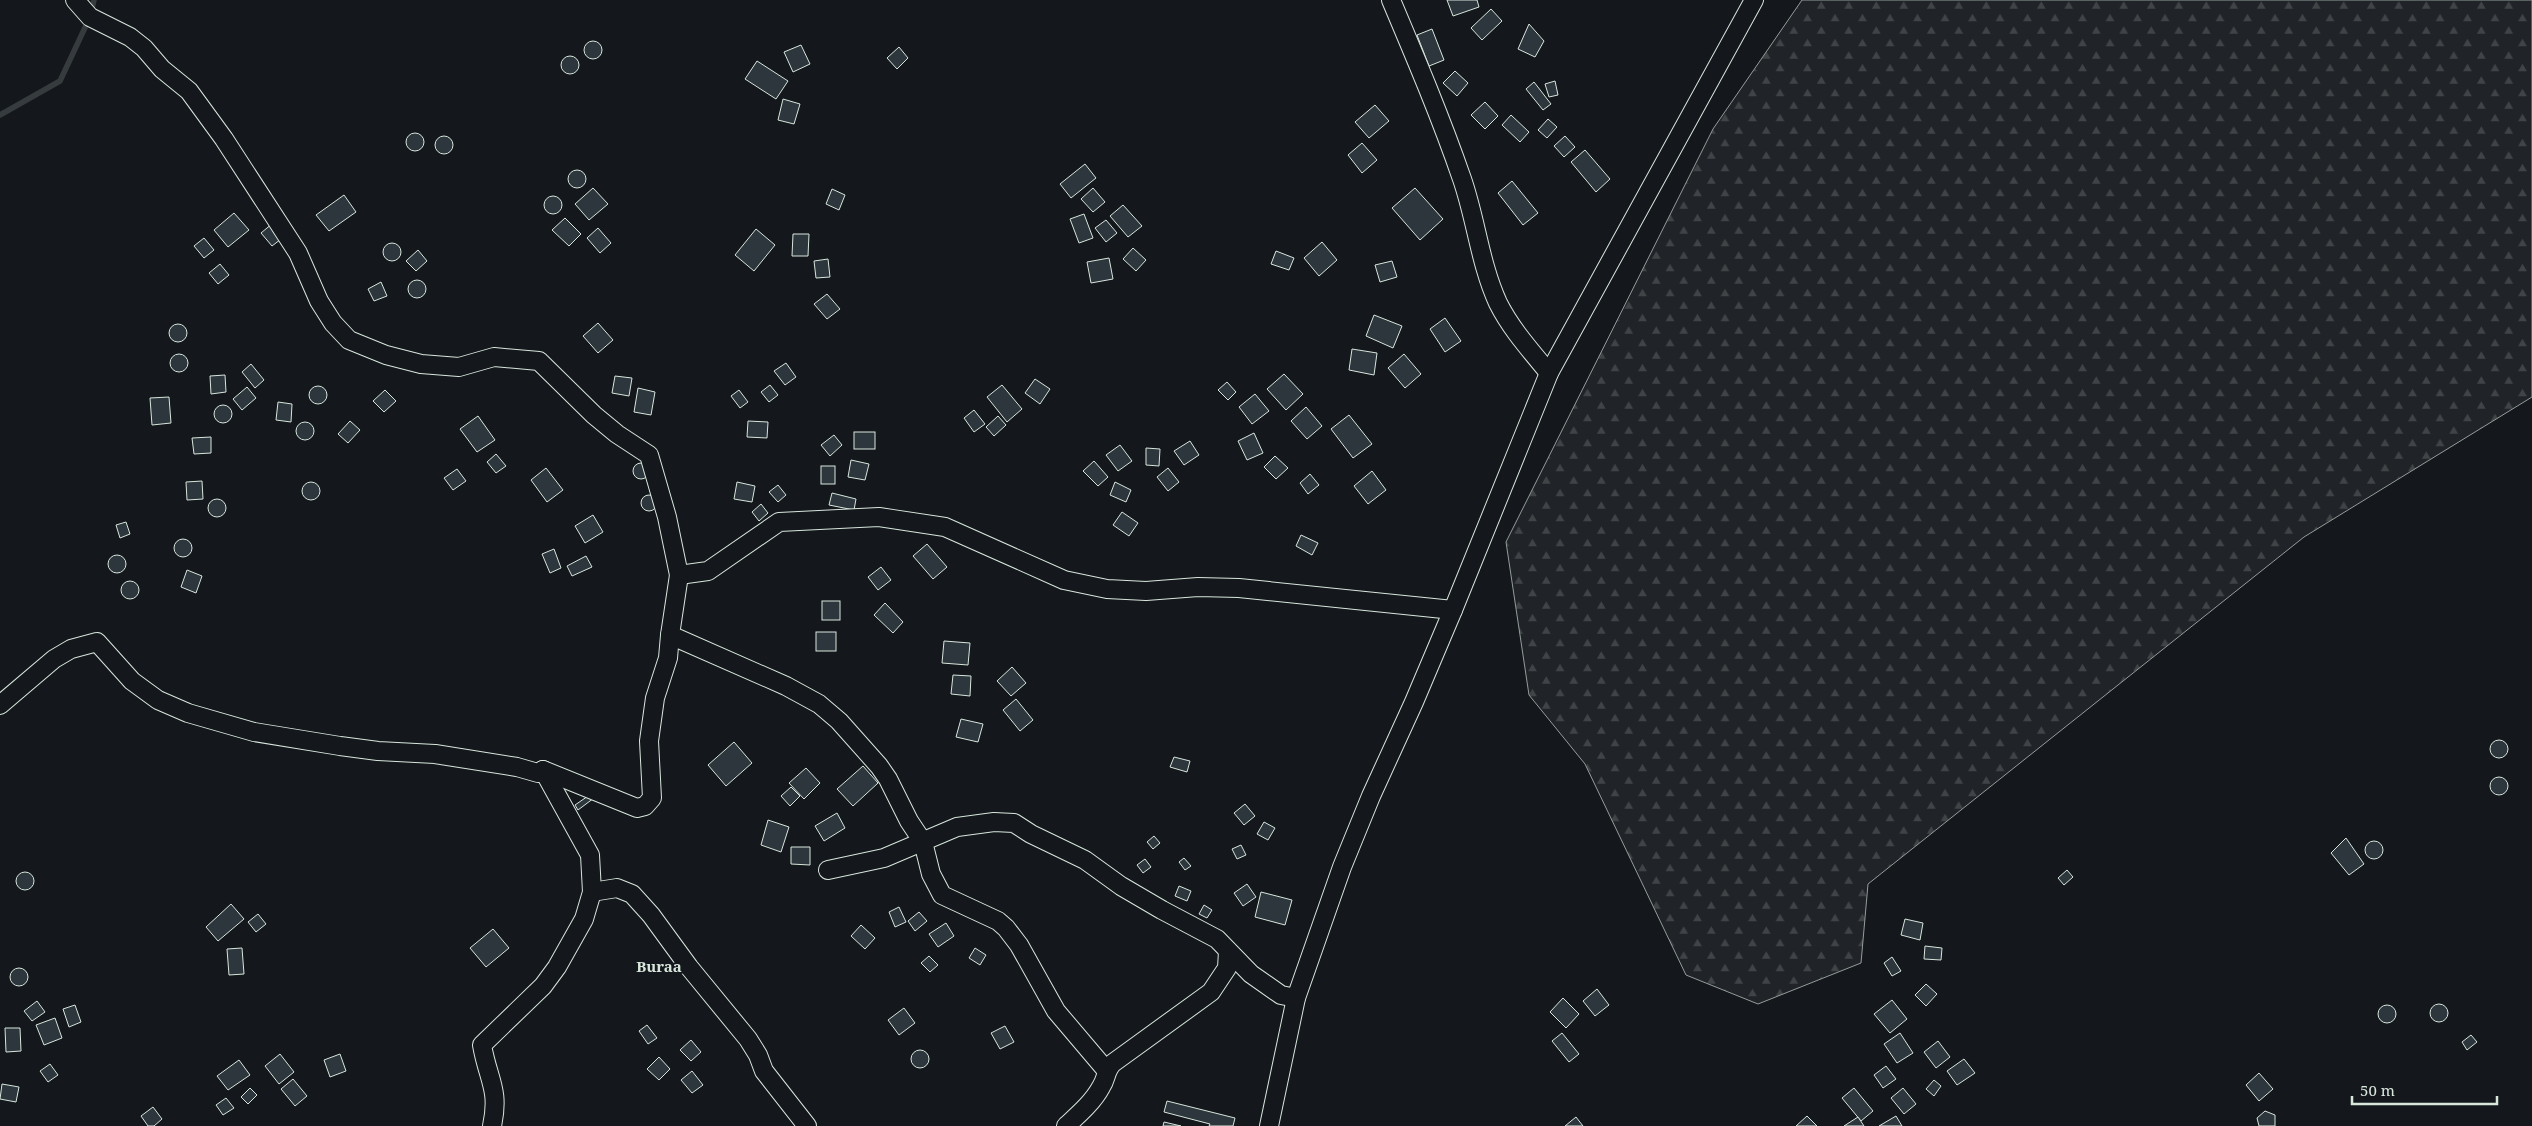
<svg xmlns="http://www.w3.org/2000/svg" width="2532" height="1126" font-family="'Noto Serif',serif">
<defs>
<pattern id="forest-firs" width="22" height="20" patternUnits="userSpaceOnUse" patternTransform="scale(1.25)"><rect width="22" height="20" fill="#202428"/><path d="M5 1l3.5 6h-7zM16 11l3.5 6h-7z" fill="#404447"/></pattern>
</defs>
<rect width="100%" height="100%" fill="#14181c"/>
<polygon fill="url(#forest-firs)" stroke="#939e99" points="1802,0 2532,0 2532,397 2304,537 1868,884 1861,963 1758,1004 1686,975 1585,764 1529,695 1506,542 1713,129"/>
<g fill="none" stroke-linecap="round" stroke-linejoin="round">
<polyline stroke="#363b3e" stroke-width="5.5" points="0,115 60,81 90,17 94,0"/>
</g>
<g fill="#2c363c" stroke="#d8e6dc">
<polygon points="1447,0 1477,0 1479,7 1453,16"/>
<polygon points="1491,9 1502,21 1482,40 1471,28"/>
<polygon points="1529,24 1544,41 1535,57 1518,49"/>
<polygon points="1432,29 1444,60 1429,66 1417,35"/>
<circle cx="593" cy="50" r="9"/>
<polygon points="801,45 810,64 793,72 784,52"/>
<polygon points="899,47 908,58 897,69 887,58"/>
<circle cx="570" cy="65" r="9"/>
<polygon points="757,61 788,81 776,99 745,79"/>
<polygon points="1455,71 1468,83 1457,96 1443,83"/>
<polygon points="1555,81 1558,95 1549,97 1545,84"/>
<polygon points="1534,82 1551,104 1543,110 1526,89"/>
<polygon points="783,99 800,104 794,124 778,120"/>
<polygon points="1485,102 1498,116 1485,129 1471,115"/>
<polygon points="1375,105 1389,121 1369,138 1355,122"/>
<polygon points="1511,115 1529,132 1520,142 1502,125"/>
<polygon points="1548,119 1557,127 1547,138 1538,130"/>
<circle cx="415" cy="142" r="9"/>
<polygon points="1565,136 1575,147 1564,157 1554,146"/>
<circle cx="444" cy="145" r="9"/>
<polygon points="1362,143 1377,160 1362,173 1348,155"/>
<polygon points="1585,150 1610,179 1596,192 1571,162"/>
<polygon points="1085,164 1096,178 1071,198 1060,184"/>
<circle cx="577" cy="179" r="9"/>
<polygon points="1512,181 1538,213 1523,225 1498,193"/>
<polygon points="593,188 608,204 589,220 575,204"/>
<polygon points="1093,188 1105,202 1093,212 1081,199"/>
<polygon points="1415,188 1443,219 1420,240 1392,208"/>
<polygon points="832,189 845,195 839,210 826,204"/>
<polygon points="344,195 356,212 329,231 316,215"/>
<circle cx="553" cy="205" r="9"/>
<polygon points="1123,205 1142,226 1128,237 1110,216"/>
<polygon points="234,213 249,230 228,247 214,230"/>
<polygon points="1084,214 1093,238 1079,243 1070,219"/>
<polygon points="565,218 581,234 569,246 552,230"/>
<polygon points="1106,220 1117,233 1106,242 1095,228"/>
<polygon points="273,223 285,236 272,246 261,233"/>
<polygon points="598,228 611,243 600,253 587,238"/>
<polygon points="756,229 775,245 754,271 735,255"/>
<polygon points="793,234 809,234 808,256 792,256"/>
<polygon points="204,238 214,250 204,258 194,246"/>
<polygon points="1322,242 1337,260 1319,276 1304,258"/>
<circle cx="392" cy="252" r="9"/>
<polygon points="1133,248 1146,260 1136,271 1123,259"/>
<polygon points="418,250 427,261 416,271 406,261"/>
<polygon points="1276,251 1294,258 1289,270 1271,264"/>
<polygon points="1109,258 1113,279 1091,283 1087,262"/>
<polygon points="828,259 830,277 816,278 814,261"/>
<polygon points="1392,261 1397,277 1380,282 1375,265"/>
<polygon points="220,264 229,275 218,284 209,273"/>
<circle cx="417" cy="289" r="9"/>
<polygon points="381,282 387,296 374,301 368,289"/>
<polygon points="827,294 840,309 827,319 814,304"/>
<polygon points="1374,315 1402,326 1393,348 1366,336"/>
<polygon points="1445,318 1461,341 1445,352 1430,329"/>
<polygon points="598,323 613,340 598,353 583,336"/>
<circle cx="178" cy="333" r="9"/>
<polygon points="1352,349 1377,353 1374,375 1349,370"/>
<polygon points="1404,354 1421,374 1405,388 1388,368"/>
<circle cx="179" cy="363" r="9"/>
<polygon points="786,363 796,377 785,385 774,371"/>
<polygon points="251,364 264,380 255,388 242,372"/>
<polygon points="1284,374 1303,394 1286,410 1267,389"/>
<polygon points="225,375 226,392 211,394 210,376"/>
<polygon points="615,376 632,378 629,396 612,393"/>
<polygon points="1035,379 1050,389 1040,404 1025,393"/>
<polygon points="1227,382 1236,392 1228,400 1218,390"/>
<polygon points="770,385 778,395 769,402 761,392"/>
<polygon points="1002,385 1022,409 1007,422 987,397"/>
<circle cx="318" cy="395" r="9"/>
<polygon points="247,387 256,398 242,410 233,399"/>
<polygon points="638,388 655,392 651,415 634,412"/>
<polygon points="385,390 396,401 384,412 373,401"/>
<polygon points="739,390 748,402 740,408 731,396"/>
<polygon points="1255,394 1269,411 1252,424 1239,407"/>
<polygon points="169,397 171,423 152,425 150,398"/>
<polygon points="278,402 292,404 291,422 276,420"/>
<circle cx="223" cy="414" r="9"/>
<polygon points="1306,407 1322,426 1307,439 1291,421"/>
<polygon points="974,410 985,424 974,432 964,418"/>
<polygon points="1349,415 1372,444 1353,458 1331,429"/>
<polygon points="478,416 495,440 477,452 460,429"/>
<polygon points="998,416 1006,425 994,436 986,427"/>
<polygon points="350,421 360,430 348,443 338,434"/>
<polygon points="748,421 768,422 767,438 747,437"/>
<circle cx="305" cy="431" r="9"/>
<rect x="854" y="432" width="21" height="17"/>
<polygon points="1254,433 1263,453 1247,460 1238,441"/>
<polygon points="834,435 842,445 830,456 821,445"/>
<polygon points="211,437 211,453 194,454 192,438"/>
<polygon points="1190,441 1199,455 1184,465 1174,451"/>
<polygon points="1120,445 1132,461 1118,471 1106,455"/>
<polygon points="1146,448 1160,449 1159,466 1146,465"/>
<polygon points="496,454 506,466 496,473 487,462"/>
<polygon points="1275,456 1288,468 1276,479 1264,467"/>
<polygon points="851,460 869,464 865,480 848,477"/>
<polygon points="1094,461 1108,477 1098,486 1083,471"/>
<circle cx="641" cy="471" r="8"/>
<rect x="821" y="466" width="14" height="18"/>
<polygon points="546,468 563,490 547,502 531,480"/>
<polygon points="1168,468 1179,482 1168,491 1157,477"/>
<polygon points="457,469 466,481 453,490 444,478"/>
<polygon points="1372,471 1386,490 1368,504 1354,486"/>
<polygon points="1310,474 1319,485 1308,494 1300,483"/>
<polygon points="202,481 203,499 187,500 186,482"/>
<polygon points="737,482 755,486 752,502 734,499"/>
<polygon points="1115,482 1131,490 1126,502 1110,495"/>
<circle cx="311" cy="491" r="9"/>
<polygon points="778,485 786,495 778,502 769,492"/>
<polygon points="832,493 856,499 854,510 829,505"/>
<circle cx="649" cy="503" r="8"/>
<circle cx="217" cy="508" r="9"/>
<polygon points="761,504 768,513 759,521 752,512"/>
<polygon points="1122,512 1138,523 1129,536 1113,525"/>
<polygon points="593,515 603,532 585,543 575,526"/>
<polygon points="126,522 130,534 120,538 116,525"/>
<polygon points="1301,535 1318,543 1312,555 1296,546"/>
<circle cx="183" cy="548" r="9"/>
<polygon points="927,544 947,567 933,579 913,556"/>
<polygon points="554,549 561,568 550,573 542,554"/>
<circle cx="117" cy="564" r="9"/>
<polygon points="586,556 592,567 572,576 567,566"/>
<polygon points="881,567 891,580 878,590 868,577"/>
<polygon points="187,570 202,576 196,593 181,587"/>
<circle cx="130" cy="590" r="9"/>
<rect x="822" y="601" width="18" height="19"/>
<polygon points="885,603 903,622 893,633 874,615"/>
<rect x="816" y="632" width="20" height="19"/>
<polygon points="944,641 970,643 968,665 942,663"/>
<polygon points="1012,667 1026,683 1011,696 997,681"/>
<polygon points="953,675 971,676 970,696 951,694"/>
<polygon points="1016,699 1033,720 1020,731 1003,710"/>
<polygon points="961,719 983,724 978,742 956,737"/>
<circle cx="2499" cy="749" r="9"/>
<polygon points="734,742 752,763 726,786 708,765"/>
<polygon points="1174,757 1190,761 1187,772 1170,767"/>
<polygon points="863,766 878,783 853,806 837,789"/>
<polygon points="806,768 820,783 804,799 789,783"/>
<circle cx="2499" cy="786" r="9"/>
<polygon points="791,787 800,796 790,806 781,796"/>
<polygon points="591,794 594,798 578,810 575,805"/>
<polygon points="1245,804 1255,816 1244,825 1234,813"/>
<polygon points="837,813 845,828 824,841 815,826"/>
<polygon points="768,820 789,827 781,852 761,845"/>
<polygon points="1264,822 1275,828 1268,840 1257,834"/>
<polygon points="1154,836 1160,843 1153,849 1147,842"/>
<polygon points="2346,838 2364,864 2349,875 2331,853"/>
<circle cx="2374" cy="850" r="9"/>
<polygon points="1241,845 1246,855 1237,859 1232,849"/>
<polygon points="791,847 810,847 810,865 791,864"/>
<polygon points="1184,858 1191,866 1185,870 1179,862"/>
<polygon points="1145,859 1151,867 1143,873 1137,865"/>
<polygon points="2067,870 2073,877 2064,885 2058,878"/>
<circle cx="25" cy="881" r="9"/>
<polygon points="1247,884 1256,897 1243,906 1234,893"/>
<polygon points="1179,886 1191,891 1187,901 1175,896"/>
<polygon points="1261,892 1292,900 1285,925 1255,917"/>
<polygon points="231,904 244,919 218,941 206,927"/>
<polygon points="1204,905 1212,910 1207,918 1199,914"/>
<polygon points="899,907 906,922 895,927 889,912"/>
<polygon points="919,912 927,921 915,931 908,921"/>
<polygon points="258,914 266,924 256,932 248,922"/>
<polygon points="1905,919 1923,923 1920,940 1901,935"/>
<polygon points="946,923 954,936 938,947 929,934"/>
<polygon points="861,925 875,938 865,949 851,936"/>
<polygon points="493,929 509,948 486,967 470,948"/>
<polygon points="1925,946 1942,948 1941,960 1924,959"/>
<polygon points="242,948 244,974 229,975 227,949"/>
<polygon points="975,948 986,955 980,965 969,958"/>
<polygon points="929,956 938,965 930,972 921,963"/>
<polygon points="1892,957 1901,971 1892,976 1884,963"/>
<circle cx="19" cy="977" r="9"/>
<polygon points="1926,984 1937,994 1926,1006 1915,995"/>
<polygon points="1597,989 1609,1005 1595,1016 1583,1001"/>
<polygon points="1563,998 1579,1014 1566,1028 1550,1012"/>
<polygon points="1892,1000 1907,1019 1890,1033 1874,1014"/>
<polygon points="37,1001 45,1012 32,1021 24,1011"/>
<circle cx="2439" cy="1013" r="9"/>
<polygon points="75,1005 81,1022 69,1027 63,1009"/>
<circle cx="2387" cy="1014" r="9"/>
<polygon points="904,1008 915,1023 899,1035 888,1020"/>
<polygon points="55,1018 62,1038 44,1045 36,1025"/>
<polygon points="647,1025 657,1038 648,1044 639,1031"/>
<polygon points="1005,1026 1014,1042 1000,1049 991,1033"/>
<polygon points="5,1028 20,1028 21,1051 6,1052"/>
<polygon points="1562,1033 1579,1054 1569,1062 1552,1041"/>
<polygon points="1900,1033 1913,1053 1897,1063 1884,1044"/>
<polygon points="2471,1035 2477,1042 2467,1050 2462,1042"/>
<polygon points="691,1040 701,1052 691,1061 680,1050"/>
<polygon points="1938,1041 1950,1057 1936,1068 1924,1052"/>
<circle cx="920" cy="1059" r="9"/>
<polygon points="280,1054 294,1072 279,1084 265,1066"/>
<polygon points="340,1054 346,1071 330,1077 324,1060"/>
<polygon points="659,1057 670,1069 659,1080 647,1069"/>
<polygon points="1964,1059 1975,1073 1957,1085 1947,1071"/>
<polygon points="239,1060 250,1075 228,1090 217,1076"/>
<polygon points="50,1064 58,1075 48,1082 40,1071"/>
<polygon points="1886,1066 1896,1079 1883,1088 1874,1075"/>
<polygon points="692,1071 703,1085 692,1093 681,1080"/>
<polygon points="2259,1073 2273,1089 2259,1101 2246,1085"/>
<polygon points="293,1079 307,1096 295,1106 281,1089"/>
<polygon points="1934,1080 1941,1086 1934,1096 1926,1089"/>
<polygon points="2,1084 19,1087 16,1102 0,1099"/>
<polygon points="250,1088 257,1095 248,1104 241,1097"/>
<polygon points="1854,1088 1873,1111 1861,1121 1842,1098"/>
<polygon points="1903,1088 1916,1104 1904,1114 1891,1098"/>
<polygon points="226,1098 234,1108 223,1115 216,1105"/>
<polygon points="1167,1101 1235,1118 1233,1126 1209,1126 1210,1124 1164,1112"/>
<polygon points="153,1107 162,1119 154,1126 148,1126 141,1116"/>
<polygon points="2265,1111 2275,1115 2275,1126 2259,1126 2257,1118"/>
<polygon points="1807,1116 1817,1126 1796,1126"/>
<polygon points="1896,1116 1902,1126 1879,1126"/>
<polygon points="1576,1117 1583,1126 1565,1126"/>
<polygon points="1858,1117 1864,1126 1844,1126"/>
<polygon points="1164,1122 1181,1126 1163,1126"/>
</g>
<g fill="none" stroke-linecap="round" stroke-linejoin="round">
<defs>
<g id="street">
<polyline points="75,0 90,17 130,37 144,48 162,69 189,91 224,139 298,253 319,301 333,323 349,340 386,355 421,364 459,367 494,357 539,361 594,415 617,434 649,455 667,517 679,575 708,571 779,522 879,517 945,527 1064,580 1107,589 1146,591 1198,587 1239,588 1453,610"/>
<path d="M1391,0c25,59 50,118 71,179 14,40 18,85 36,124 13,26 33,48 51,70"/>
<polyline points="679,575 670,635 786,686 819,704 839,721 879,766 888,779 909,821 923,842 931,874 942,895 998,921 1006,928 1019,945 1056,1011 1106,1070"/>
<path d="M0,705l54,-46 17,-10 26,-7 35,39 26,19 30,13 66,19 86,14 38,5 57,3 82,13 21,6 5,-3 47,85 2,37 -8,27 -27,48 -14,19 -61,59c6,35 18,44 10,81"/>
<polyline points="543,770 637,808 645,806 652,798 649,741 655,698 668,658 670,635"/>
<polyline points="828,870 884,858 957,827 994,822 1014,823 1031,834 1085,860 1121,886 1162,910 1217,939 1251,974 1281,995 1296,998"/>
<polyline points="592,892 617,888 632,894 651,915 689,967 748,1039 758,1055 764,1071 807,1126"/>
<path d="M1066,1126c12,-11 27,-24 35,-39 6,-9 4,-16 12,-24l98,-71 16,-24 1,-17"/>
<polyline points="1269,1126 1296,998 1342,867 1371,796 1414,702 1453,610 1549,373 1754,0"/>
</g>
</defs>
<use href="#street" stroke="#d8e6dc" stroke-width="20"/>
<use href="#street" stroke="#14181c" stroke-width="18"/>
</g>
<g text-anchor="middle" dominant-baseline="central" stroke-width="4" stroke-linejoin="round" paint-order="stroke">
<g font-size="15" font-weight="bold" fill="#d8e6dc" stroke="#14181c">
<text x="659" y="966">Buraa</text>
</g>
</g>
<path d="M2352 1096v8h145v-8" fill="none" stroke="#d8e6dc" stroke-width="2.5"/>
<text x="2360" y="1096" font-size="15" fill="#d8e6dc" stroke="#14181c" stroke-width="4" paint-order="stroke">50 m</text>
</svg>
